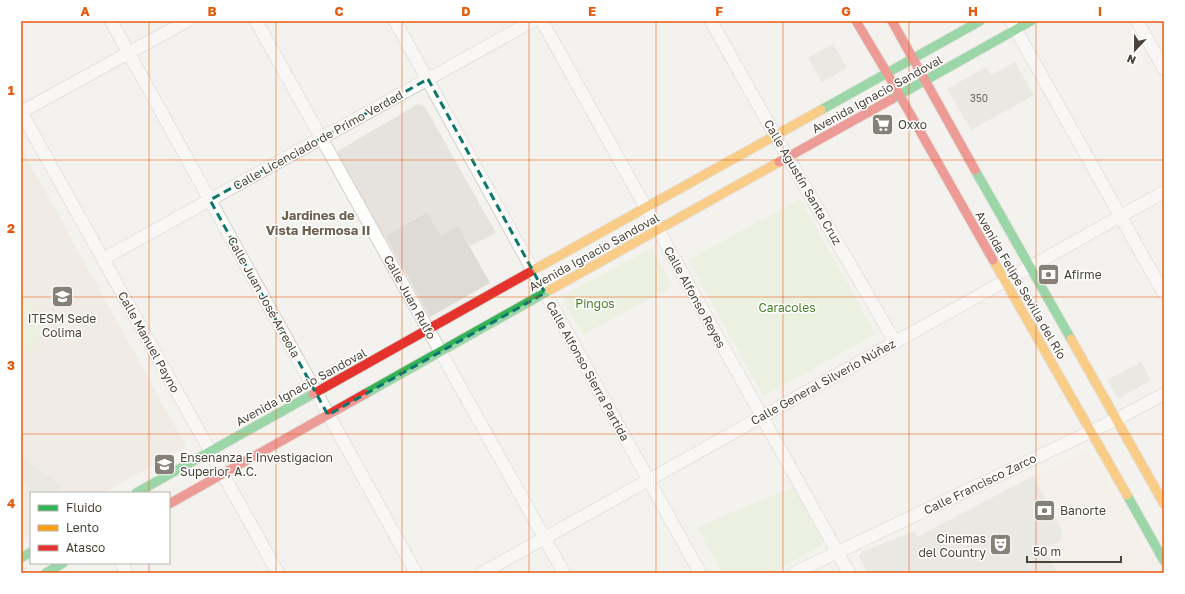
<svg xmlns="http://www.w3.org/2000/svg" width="1185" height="594" font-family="'Golos Text',sans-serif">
<rect width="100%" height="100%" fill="#f4f2ee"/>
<polygon fill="#f3ebdf" points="1084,452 1093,454 1154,561 1153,568 1144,573 868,573 862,552 915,531 917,537 1033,476"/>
<polygon fill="#eae5da" points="21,147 186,446 104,493 31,493 31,534 21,540"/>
<g fill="#e1eecf">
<polygon points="800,199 876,334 763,396 688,260"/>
<polygon points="652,248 673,286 583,335 561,296"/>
<polygon points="21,287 42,325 43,333 29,352 21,346"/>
<polygon points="795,486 823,538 821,546 772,573 722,573 697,527"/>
</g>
<polygon fill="#e6e3df" points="418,104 425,107 496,233 470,246 458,227 441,236 427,212 381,238 336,156 338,151"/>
<g fill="#dedbd6">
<polygon points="833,44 847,68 822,82 808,58"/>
<polygon points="1015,62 1034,95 971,130 947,89 986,67 991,75"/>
<polygon points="427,212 441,236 458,226 490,283 430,317 385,236"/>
<polygon points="1141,362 1151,380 1118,399 1107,380"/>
<polygon points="21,457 61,485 56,493 37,493 21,482"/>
<polygon points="1033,476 1062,530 1060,541 1045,548 1058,573 868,573 859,557 862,552 915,531 917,537"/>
</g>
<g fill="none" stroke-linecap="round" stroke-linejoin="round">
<defs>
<g id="street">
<polyline points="111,21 416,573"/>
<polyline points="256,21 564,573"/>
<polyline points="395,21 700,573"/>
<polyline points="542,21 849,573"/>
<polyline points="711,21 775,135 895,342"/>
<polyline points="1011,21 1164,294"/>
<polyline points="1137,21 1164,69"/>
<polyline points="21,112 278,573"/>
<polyline points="21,112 187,21"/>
<polyline points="103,259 533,21"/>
<polyline points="121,563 127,573"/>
<polyline points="482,573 1164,192"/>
<polyline points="794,573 1117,419 1164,394"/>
</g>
<g id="fast">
<polyline points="892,99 1031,21"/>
<polyline points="821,110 980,21"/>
<polyline points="975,170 1071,339"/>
<polyline points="365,394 550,290"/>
<polyline points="136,493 313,394"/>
<polyline points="1127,495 1164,561"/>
<polyline points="21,558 31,552"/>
<polyline points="46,573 63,563"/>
</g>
<g id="slow">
<polyline points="993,260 1127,495"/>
<polyline points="530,272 821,110"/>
<polyline points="550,290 779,162"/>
<polyline points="1071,339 1164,504"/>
</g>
<g id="jam">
<polyline points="856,21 887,73 993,260"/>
<polyline points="892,21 975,170"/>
<polyline points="779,162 892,99"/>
<polyline points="313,394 530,272"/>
<polyline points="169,504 365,394"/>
</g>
</defs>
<use href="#street" stroke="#d2d0cb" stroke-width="14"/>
<use href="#fast" stroke="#d3cfc5" stroke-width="11"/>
<use href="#slow" stroke="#d3cfc5" stroke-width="11"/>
<use href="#jam" stroke="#d3cfc5" stroke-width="11"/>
<use href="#street" stroke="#fdfdfc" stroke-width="12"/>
<use href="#fast" stroke="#30b455" stroke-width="9"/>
<use href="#slow" stroke="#ff9f0a" stroke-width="9"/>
<use href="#jam" stroke="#e5322d" stroke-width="9"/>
</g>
<path d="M0 0H1185V594H0ZM428,79l117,214 -217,122 -118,-215z" fill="#f4f2ee" fill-opacity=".55" fill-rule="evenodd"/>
<path fill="none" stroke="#0f766e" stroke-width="3" stroke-dasharray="8 5" stroke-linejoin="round" d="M428,79l117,214 -217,122 -118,-215z"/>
<path fill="none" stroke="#e8590c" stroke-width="1" stroke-opacity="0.55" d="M149,21v472M276,21v552M402,21v552M529,21v552M656,21v552M783,21v552M909,21v552M1036,21v552M21,160h1143M21,297h1143M21,434h1143M149,563v10"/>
<defs>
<symbol id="supermarket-square" viewBox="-11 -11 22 22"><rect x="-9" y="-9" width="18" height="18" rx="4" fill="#868178" stroke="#fff"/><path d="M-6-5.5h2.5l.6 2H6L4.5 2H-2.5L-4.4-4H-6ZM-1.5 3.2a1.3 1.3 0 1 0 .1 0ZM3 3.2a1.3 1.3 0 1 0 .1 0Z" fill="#fff"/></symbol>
<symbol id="bank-square" viewBox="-11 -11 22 22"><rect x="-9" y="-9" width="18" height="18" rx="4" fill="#868178" stroke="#fff"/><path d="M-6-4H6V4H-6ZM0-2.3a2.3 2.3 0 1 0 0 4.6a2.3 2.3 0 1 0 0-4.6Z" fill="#fff"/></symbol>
<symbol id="school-square" viewBox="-11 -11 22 22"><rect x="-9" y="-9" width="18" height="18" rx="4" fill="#868178" stroke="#fff"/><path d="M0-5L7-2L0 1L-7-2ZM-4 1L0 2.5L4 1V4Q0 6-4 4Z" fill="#fff"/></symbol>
<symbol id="university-square" viewBox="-11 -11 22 22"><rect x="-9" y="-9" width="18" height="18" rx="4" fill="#868178" stroke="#fff"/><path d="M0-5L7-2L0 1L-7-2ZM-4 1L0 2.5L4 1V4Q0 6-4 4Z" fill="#fff"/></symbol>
<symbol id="theatre-square" viewBox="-11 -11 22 22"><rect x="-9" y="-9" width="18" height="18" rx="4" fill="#868178" stroke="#fff"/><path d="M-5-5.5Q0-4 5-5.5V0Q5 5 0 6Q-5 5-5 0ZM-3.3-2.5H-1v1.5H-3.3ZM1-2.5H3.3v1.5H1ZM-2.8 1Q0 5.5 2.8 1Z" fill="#fff"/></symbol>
</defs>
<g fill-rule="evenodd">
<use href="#supermarket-square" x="870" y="112" width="25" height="25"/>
<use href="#bank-square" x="1036" y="262" width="25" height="25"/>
<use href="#school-square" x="50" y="284" width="25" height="25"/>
<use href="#university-square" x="152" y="452" width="25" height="25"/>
<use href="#bank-square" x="1032" y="498" width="25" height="25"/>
<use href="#theatre-square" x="988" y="532" width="25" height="25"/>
</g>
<g text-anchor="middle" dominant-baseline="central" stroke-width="3" stroke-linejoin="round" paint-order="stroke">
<g font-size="10" fill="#706a61">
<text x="979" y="98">350</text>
</g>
<g font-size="12" fill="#4b4439" stroke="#fff">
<text transform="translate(877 94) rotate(-29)">Avenida Ignacio Sandoval</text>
<text transform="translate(318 140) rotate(-29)">Calle Licenciado de Primo Verdad</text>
<text transform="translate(803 182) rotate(60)">Calle Agustín Santa Cruz</text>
<text transform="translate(594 252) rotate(-29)">Avenida Ignacio Sandoval</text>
<text transform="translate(1021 285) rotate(60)">Avenida Felipe Sevilla del Río</text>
<text transform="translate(264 297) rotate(61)">Calle Juan José Arreola</text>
<text transform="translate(410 297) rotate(61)">Calle Juan Rulfo</text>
<text transform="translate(695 297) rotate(61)">Calle Alfonso Reyes</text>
<text transform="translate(149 342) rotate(61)">Calle Manuel Payno</text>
<text transform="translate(588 371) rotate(61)">Calle Alfonso Sierra Partida</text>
<text transform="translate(823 382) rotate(-29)">Calle General Silverio Núñez</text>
<text transform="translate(301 387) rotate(-29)">Avenida Ignacio Sandoval</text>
<text transform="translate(980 484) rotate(-26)">Calle Francisco Zarco</text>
</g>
<g font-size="12" fill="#4b4439" stroke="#fff" text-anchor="start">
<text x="898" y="124">Oxxo</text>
<text x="1064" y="274">Afirme</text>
<text x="62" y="318" text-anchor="middle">ITESM Sede<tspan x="62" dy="14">Colima</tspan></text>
<text x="180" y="457">Ensenanza E Investigacion<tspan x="180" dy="14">Superior, A.C.</tspan></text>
<text x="1060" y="510">Banorte</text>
<text x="986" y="538" text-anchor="end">Cinemas<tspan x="986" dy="14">del Country</tspan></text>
</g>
<g font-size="12" fill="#4a7f2a" stroke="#fff">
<text x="595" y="303">Pingos</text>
<text x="787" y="307">Caracoles</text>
</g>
<g font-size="13" font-weight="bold" fill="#6e6250" stroke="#fff">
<text x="318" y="215">Jardines de<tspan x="318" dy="15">Vista Hermosa II</tspan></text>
</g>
</g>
<rect width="1185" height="594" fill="none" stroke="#ffffff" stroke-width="44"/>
<rect x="30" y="492" width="140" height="72" fill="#ffffff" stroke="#b7b4b0"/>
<rect x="38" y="505" width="20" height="6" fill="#30b455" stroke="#b7b4b0"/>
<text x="66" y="512" font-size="12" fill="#4b4439">Fluido</text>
<rect x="38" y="525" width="20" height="6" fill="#ff9f0a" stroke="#b7b4b0"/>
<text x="66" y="532" font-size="12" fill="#4b4439">Lento</text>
<rect x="38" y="545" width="20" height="6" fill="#e5322d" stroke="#b7b4b0"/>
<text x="66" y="552" font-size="12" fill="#4b4439">Atasco</text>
<g transform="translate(1135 50) rotate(202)" stroke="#ffffff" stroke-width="3" paint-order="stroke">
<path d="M0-3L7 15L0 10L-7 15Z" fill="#4b4439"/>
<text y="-6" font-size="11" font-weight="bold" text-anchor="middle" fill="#4b4439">N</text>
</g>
<path d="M1027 556v6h94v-6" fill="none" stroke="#4b4439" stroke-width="2"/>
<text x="1033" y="556" font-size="12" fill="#4b4439" stroke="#ffffff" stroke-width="3" paint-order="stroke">50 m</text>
<rect x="22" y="22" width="1141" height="550" fill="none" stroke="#e8590c" stroke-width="1.5"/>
<g font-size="13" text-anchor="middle" font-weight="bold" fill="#e8590c">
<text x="85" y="16">A</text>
<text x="212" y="16">B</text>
<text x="339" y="16">C</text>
<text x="466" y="16">D</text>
<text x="592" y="16">E</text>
<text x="719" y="16">F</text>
<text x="846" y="16">G</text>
<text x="973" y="16">H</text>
<text x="1100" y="16">I</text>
<text x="11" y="95">1</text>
<text x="11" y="233">2</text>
<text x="11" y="370">3</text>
<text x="11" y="508">4</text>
</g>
</svg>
